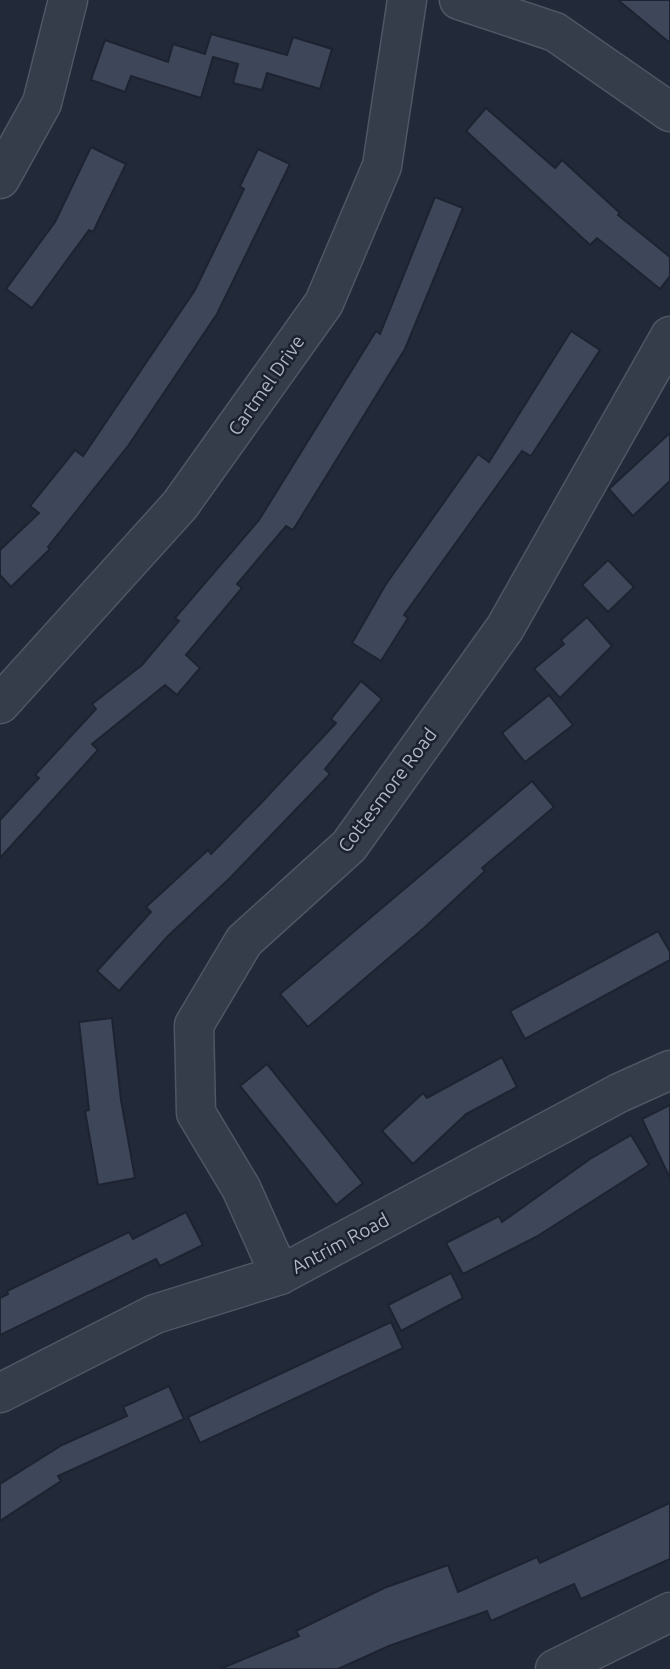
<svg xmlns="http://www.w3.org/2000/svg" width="670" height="1669" font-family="Ubuntu,sans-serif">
<rect width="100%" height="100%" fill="#222939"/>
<g fill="#3e4759" stroke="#1d2330" stroke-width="2">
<polygon points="618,0 670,0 670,43"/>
<polygon points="211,34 287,55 293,37 332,49 320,89 267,73 262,90 233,83 238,64 213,57 201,98 131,76 125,92 91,80 105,40 168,62 173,44 205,54"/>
<polygon points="486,108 555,168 562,160 620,213 618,215 670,257 670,276 660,289 597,238 590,245 466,131"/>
<polygon points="91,147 126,164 93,232 89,230 32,308 6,289 55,222"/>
<polygon points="258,149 290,164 217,314 128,446 48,547 50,549 11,587 0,575 0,550 39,513 30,506 75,450 83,456 195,290 244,189 240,186"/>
<polygon points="435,197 463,208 405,349 293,530 286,526 237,584 242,588 186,655 200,668 177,695 165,685 92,744 98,750 0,858 0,820 39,778 35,775 96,709 92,704 142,665 179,621 175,618 259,520 376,331 380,334"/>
<polygon points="571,331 600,350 531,456 522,451 404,615 408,618 381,661 352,643 386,584 478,454 489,462"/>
<polygon points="670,433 670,481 633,516 609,489"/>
<polygon points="608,560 634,587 608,612 582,585"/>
<polygon points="587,617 612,646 560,698 534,669 564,644 561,640"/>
<polygon points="361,681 382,699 325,769 330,774 230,878 168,936 119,991 97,971 151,912 146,907 208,850 211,854 261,803 336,723 331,719"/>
<polygon points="549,695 573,725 525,762 502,733"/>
<polygon points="532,781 554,807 482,868 485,871 424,928 308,1027 280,994"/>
<polygon points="658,931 670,952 670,960 525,1039 510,1011"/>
<polygon points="112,1018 121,1100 135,1178 98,1185 85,1111 89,1110 79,1022"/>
<polygon points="502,1057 517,1087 466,1114 413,1164 382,1131 423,1093 427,1098"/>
<polygon points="267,1064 363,1183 336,1205 240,1086"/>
<polygon points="670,1105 670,1178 642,1119"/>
<polygon points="631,1135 649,1165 536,1237 463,1274 446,1243 499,1216 502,1222 590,1159"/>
<polygon points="186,1212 203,1245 160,1266 156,1259 0,1335 0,1298 8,1294 7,1291 129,1232 133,1239"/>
<polygon points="451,1273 463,1298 401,1331 388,1305"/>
<polygon points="391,1322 403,1348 200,1443 188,1417"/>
<polygon points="169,1386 184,1419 58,1476 61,1481 0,1521 0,1484 62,1445 127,1416 123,1407"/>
<polygon points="670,1503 670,1559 581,1599 574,1584 491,1621 487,1611 389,1646 338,1669 220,1669 299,1636 296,1631 384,1588 448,1565 458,1592 537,1557 540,1563"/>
</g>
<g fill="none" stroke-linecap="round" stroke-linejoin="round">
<defs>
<g id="minor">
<polyline points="459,0 555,32 670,112"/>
<polyline points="0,179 42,103 68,0"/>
<polyline points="0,704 180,505 324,303 382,166 407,0"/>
<polyline points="280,1275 241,1188 196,1113 194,1025 244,941 349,846 505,628 670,336"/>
<polyline points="0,1393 155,1314 280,1275 619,1093 670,1070"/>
<polyline points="555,1669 670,1612"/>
</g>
</defs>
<use href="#minor" stroke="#505664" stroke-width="41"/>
<use href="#minor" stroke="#353c4a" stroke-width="38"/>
</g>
<g text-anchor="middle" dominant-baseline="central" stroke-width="5" stroke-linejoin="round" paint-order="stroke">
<g font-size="19" fill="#b0b6c6" stroke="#1b212e">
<text transform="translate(266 385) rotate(-55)">Cartmel Drive</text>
<text transform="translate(387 790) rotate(-53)">Cottesmore Road</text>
<text transform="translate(340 1243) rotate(-28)">Antrim Road</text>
</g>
</g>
</svg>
